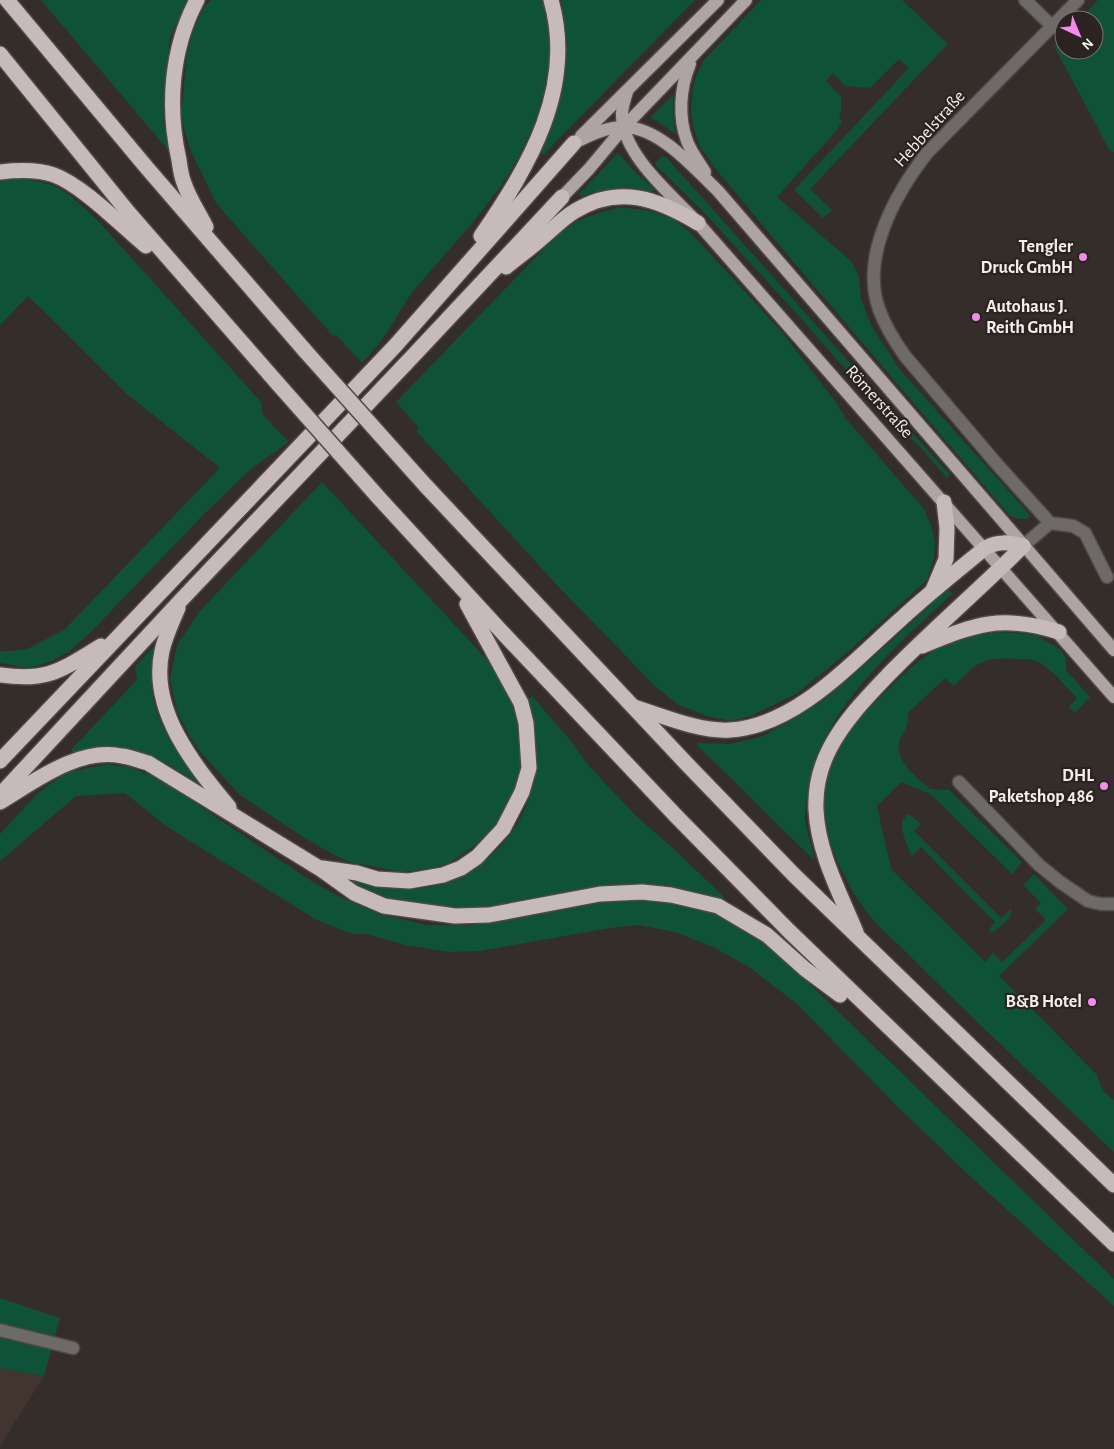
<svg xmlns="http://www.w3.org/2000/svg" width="1114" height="1449" font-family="'Alegreya Sans',sans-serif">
<rect width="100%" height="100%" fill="#352d2a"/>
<polygon fill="#42342e" points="0,1368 44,1376 0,1446"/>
<g fill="#0e523a">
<polygon points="41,0 187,0 170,38 165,81 163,121 170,150 168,150"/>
<path d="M211,0h331c23,67 -11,149 -53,202 -23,30 -50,58 -74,87 -12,15 -20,33 -31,48 -7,9 -15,18 -22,26l-26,-28 -3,1 -117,-133 -27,-56 -8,-30 6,-63 7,-27 11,-21z"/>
<path d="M561,0h134l-152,155 -3,-5c24,-58 34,-87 21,-150z"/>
<polygon points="761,0 902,0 948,44 810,189 832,210 823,218 794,190 909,68 899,59 870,88 845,86 833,73 826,81 841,97 841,111 839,117 842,122 837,130 777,197 852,262 859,277 861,299 872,327 901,371 1030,515 1027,519 1019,519 1010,516 785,252 715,168 700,147 693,126 691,112 692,93 696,76 704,60"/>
<polygon points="1098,0 1114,0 1114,152 1110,151 1054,46 1064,36 1064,50 1094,50 1094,20 1079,20"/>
<polygon points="673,95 674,125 676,134 650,117"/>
<path d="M618,153l17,19 19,17 -3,3c-24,-8 -47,-3 -70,4l-2,-2z"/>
<polygon points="662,156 666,157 950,475 947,478 921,448 884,414 808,326 701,209 656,166 655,163"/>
<path d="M20,178c13,3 30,4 42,12 14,9 27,23 39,34l160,178 1,12 27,28 -37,26 -52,50 -108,113 -22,20 -20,11 -22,6 -28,-5v-12h10l17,-2 37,-19 156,-162 -93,-74 -99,-98 -28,29v-144z"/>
<path d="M620,207l31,4 20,7 19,14 92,100 53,69 11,18 78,90 8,19 3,14 -1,16 -7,22 -85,77 -46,37 -45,22 -20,5 -24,-5 -30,-12 -21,-17 -101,-104 -139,-152 3,-3 -23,-26 163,-169c18,-15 39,-20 61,-26z"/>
<polygon points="322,482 490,663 510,693 520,734 523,753 520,772 510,800 497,824 476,845 449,863 428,869 403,872 353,863 336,856 300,835 240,795 202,754 190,737 177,711 170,679 177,645 200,611"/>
<path d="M949,588l3,6c-58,54 -135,119 -145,202 -1,6 -2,13 -2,19 0,13 6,28 9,41v4l-116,-114v-3l33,1 32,-8 54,-31 32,-26z"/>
<path d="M1001,632l35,3 24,14 6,9v12l24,27 -15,16 -6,-6 8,-9c-10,-10 -24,-28 -37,-35 -6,-4 -15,-4 -22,-4 -36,-2 -39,2 -64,27l-9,-8 -37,35c0,4 0,9 -1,12 -1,6 -7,11 -8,17 -4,20 19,36 31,47l19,1 73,72 -10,12 -80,-79 -31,-13 -24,24 14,63 94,93 8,-9 9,9 44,-42 -11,-11 6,-6 -18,-18 11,-11 34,35 -69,67 98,99 6,16 11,9v52c-51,-49 -103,-97 -153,-146 -21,-20 -41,-40 -62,-61 -10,-9 -21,-18 -29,-29 -27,-33 -53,-90 -44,-133 5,-28 24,-57 45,-77 23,-21 50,-53 79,-64 17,-6 33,-8 51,-10z"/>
<path d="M157,643c-2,8 -6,18 -6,27 -2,43 22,81 51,111l-2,4c-45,-31 -72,-47 -127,-32l-2,-3 66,-70 -2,-13z"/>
<path d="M532,696l39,45 17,24 47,50 40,35 49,47 -4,4 -38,-12 -46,-6 -31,3 -113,20 -34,2 -39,-2 -30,-6 -41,-16 2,-6c26,8 51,14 78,9 52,-8 97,-56 106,-107 5,-27 1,-53 -7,-79z"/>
<polygon points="105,764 129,767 158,778 311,881 340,897 380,914 427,925 472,925 564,909 591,902 637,899 690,906 717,913 740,925 761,941 815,989 1114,1279 1114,1306 973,1179 900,1109 797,1004 749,967 713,947 675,932 639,925 610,928 480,951 450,952 405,945 367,934 352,934 315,919 166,826 125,793 76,796 0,861 0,834 39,792 66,773"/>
<path d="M909,814l12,10 -7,7 87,87 10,-9 1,2c-1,7 -13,19 -21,21l-2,-3 6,-7 -74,-75 -9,9c-4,-6 -11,-26 -10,-33 0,-4 4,-7 7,-9z"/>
<polygon points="0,1298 60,1318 44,1376 0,1368"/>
</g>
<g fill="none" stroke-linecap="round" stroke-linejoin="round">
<defs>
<g id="street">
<polyline points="1025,0 1053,27"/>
<path d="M1078,0l-151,153c-31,40 -67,103 -48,156 6,17 16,33 26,47l91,107 54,60 23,3 12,7 22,44"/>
<polyline points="1023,546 1050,523"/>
<polyline points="959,782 1039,865 1060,882 1088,901 1101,904 1114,904"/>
<polyline points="0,1330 73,1348"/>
</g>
<g id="primary">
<path d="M690,64c-10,24 -12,53 -3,77 4,11 12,21 18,31"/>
<path d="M627,92c-2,7 -5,15 -5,22 -1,40 51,82 76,109l416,474"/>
<polyline points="581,136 718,0"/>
<path d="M574,143c16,-8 32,-16 51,-16 35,1 69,41 93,64l396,459"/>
<polyline points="562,197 589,169 624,127 746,0"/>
</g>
<g id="highway">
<polyline points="7,0 147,168 307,353"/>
<path d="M197,0c-26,49 -30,107 -18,160 1,7 2,16 5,23 5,15 15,30 22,44"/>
<polyline points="0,54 128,212 279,385"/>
<path d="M0,172c17,-2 37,-3 54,3 28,10 68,51 92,71"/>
<path d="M481,236c48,-70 95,-148 70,-236"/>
<path d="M506,267c12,-10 25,-19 36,-29 11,-9 21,-20 33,-27 44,-27 83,-12 123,12"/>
<polyline points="425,485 683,760 794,875 1114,1185"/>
<polyline points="379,498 501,631 677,817 789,931 1114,1244"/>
<polyline points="933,590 946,559 947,528 944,502"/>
<path d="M178,608c-6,14 -13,29 -16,43 -13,59 32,114 67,156"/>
<path d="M922,646c54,-22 79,-32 137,-14"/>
<path d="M0,675c48,7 61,-5 101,-29"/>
<path d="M634,707c29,9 66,25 96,23 67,-4 123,-69 171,-111 27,-25 56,-48 84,-71 13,-7 24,-6 38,-2"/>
<polyline points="0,761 395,346 574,143"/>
<polyline points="0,795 183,598 413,356 562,197"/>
<path d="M0,802c35,-21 79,-55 122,-46 9,1 18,5 26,7l171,105 35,25 30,13 71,10 34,-1 111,-21 42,-2 29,3 47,11 49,29 38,34 35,26"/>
<polyline points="322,868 357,873 377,879 409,881 443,875 461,868 477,857 503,829 522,792 529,768 526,723 521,703 467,604"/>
<path d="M856,932c-16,-39 -38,-79 -40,-122 -1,-21 4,-43 14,-62 15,-29 39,-53 61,-76 43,-44 89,-83 132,-126"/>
</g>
</defs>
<use href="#street" stroke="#504845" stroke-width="15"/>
<use href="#primary" stroke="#504845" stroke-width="15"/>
<use href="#highway" stroke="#504845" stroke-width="18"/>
<use href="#street" stroke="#6e6a6a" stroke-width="12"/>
<use href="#primary" stroke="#ada4a3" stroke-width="12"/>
<use href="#highway" stroke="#c6baba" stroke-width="15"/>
<defs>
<g id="highway-bridge">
<polyline points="307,353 425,485"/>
<polyline points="279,385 379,498"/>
</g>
</defs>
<use href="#highway-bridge" stroke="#504845" stroke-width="18" stroke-linecap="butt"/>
<use href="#highway-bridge" stroke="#c6baba" stroke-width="15"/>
</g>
<g fill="#f489f0" stroke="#2b2320" stroke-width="2">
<circle cx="1083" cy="257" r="5"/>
<circle cx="976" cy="317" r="5"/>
<circle cx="1104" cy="786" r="5"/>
<circle cx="1092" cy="1002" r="5"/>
</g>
<g text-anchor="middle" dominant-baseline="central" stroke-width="4.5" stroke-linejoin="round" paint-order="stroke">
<g font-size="18" fill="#f3edeb" stroke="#2b2320">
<text transform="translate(930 129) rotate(-48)">Hebbelstraße</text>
<text transform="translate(879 402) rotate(48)">Römerstraße</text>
</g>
<g font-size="18" font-weight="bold" fill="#f3edeb" stroke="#2b2320" text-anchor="end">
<text x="1073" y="247">Tengler<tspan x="1073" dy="21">Druck GmbH</tspan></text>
<text x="986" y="307" text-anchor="start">Autohaus J.<tspan x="986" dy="21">Reith GmbH</tspan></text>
<text x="1094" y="776">DHL<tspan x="1094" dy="21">Paketshop 486</tspan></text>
<text x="1082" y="1002">B&amp;B Hotel</text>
</g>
</g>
<g transform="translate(1079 35) rotate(136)"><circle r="24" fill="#2b2320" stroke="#7b7471"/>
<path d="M0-4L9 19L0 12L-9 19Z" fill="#f489f0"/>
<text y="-8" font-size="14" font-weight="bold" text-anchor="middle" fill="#f3edeb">N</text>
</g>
</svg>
